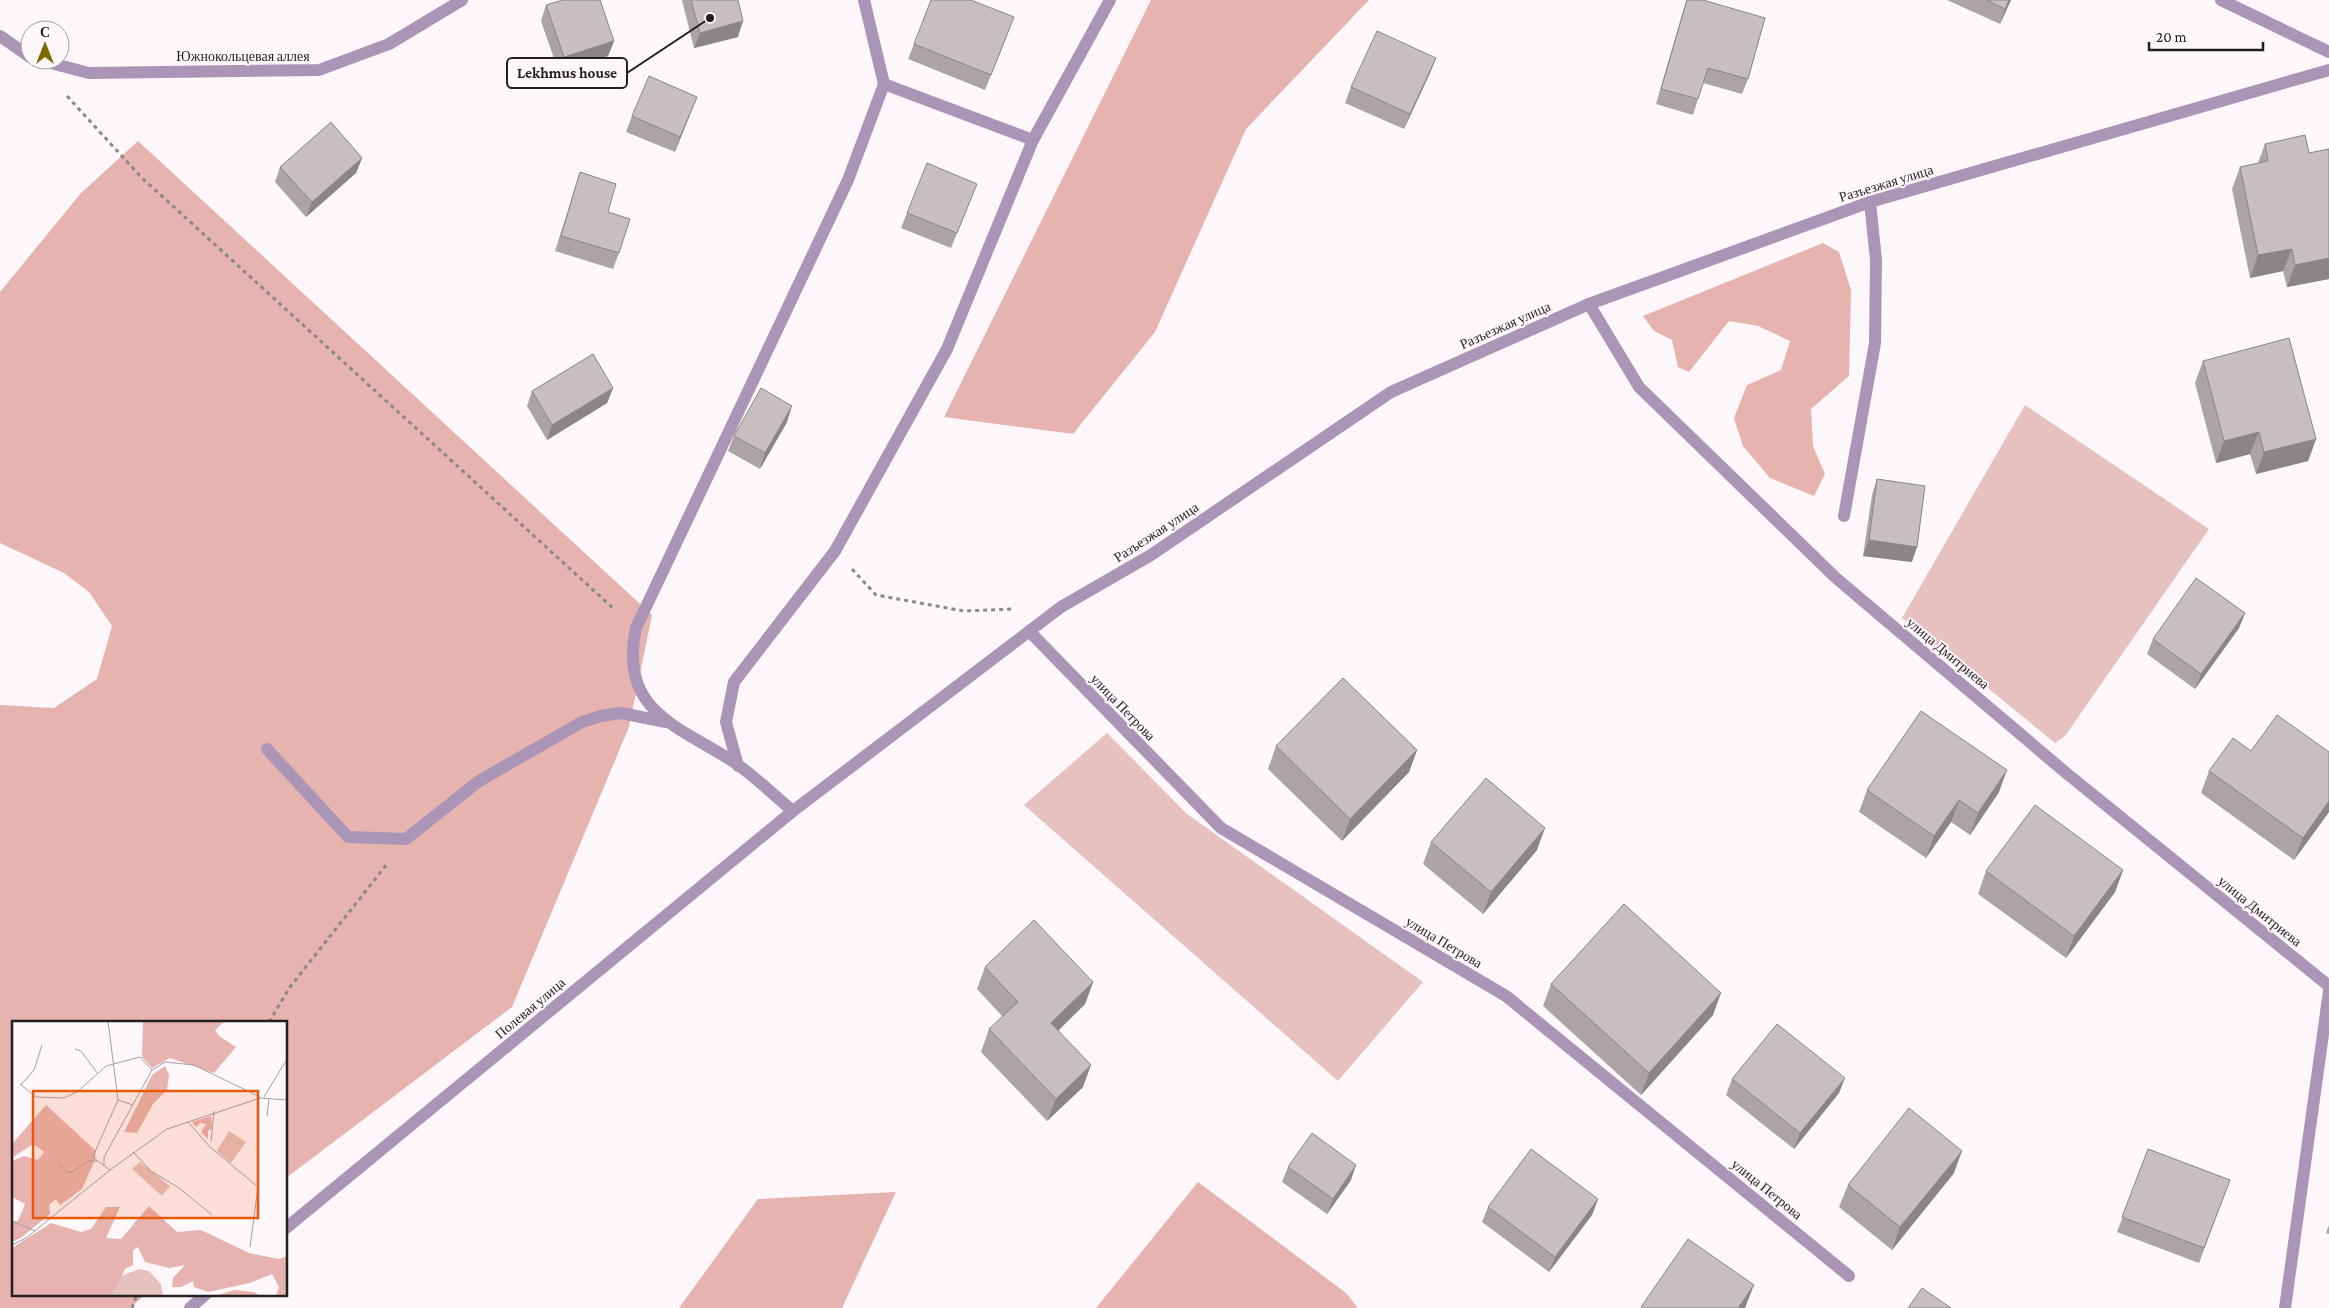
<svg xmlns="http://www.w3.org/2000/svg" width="2329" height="1308" font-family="'Crimson Pro',serif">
<rect width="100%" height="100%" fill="#fdf6fb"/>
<g fill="#e6c1bd">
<polygon points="2025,405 2209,529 2065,736 2055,743 1902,618"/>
<polygon points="1107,733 1187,814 1423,982 1338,1081 1024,805"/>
</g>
<g fill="#e7b3ae">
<polygon points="1151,0 1369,0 1246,129 1155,332 1073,434 944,417"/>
<polygon points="138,141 652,615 629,727 512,1007 286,1178 286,1022 14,1022 14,1294 146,1294 130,1308 0,1308 0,705 54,708 97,679 112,626 89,592 64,573 0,543 0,292 81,193"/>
<polygon points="1823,243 1839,252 1851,290 1849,376 1811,409 1813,446 1825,474 1814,496 1770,478 1743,446 1734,418 1747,385 1781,370 1790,341 1758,326 1729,321 1689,372 1678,367 1672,340 1654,331 1643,316"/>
<polygon points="1198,1182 1346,1293 1358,1308 1096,1308"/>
<polygon points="896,1192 842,1308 679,1308 758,1199"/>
</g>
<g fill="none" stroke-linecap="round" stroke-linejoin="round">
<g stroke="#8c878b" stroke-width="3" stroke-dasharray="4 4" stroke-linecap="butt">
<polyline points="67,96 141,177 615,610"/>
<polyline points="852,569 876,595 964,611 1013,609"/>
<polyline points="269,1022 290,987 387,864"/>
<polyline points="132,1308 137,1294"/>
</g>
<g stroke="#ab95b6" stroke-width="12">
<polyline points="2221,0 2329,52"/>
<polyline points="0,36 30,57"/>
<polyline points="39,60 89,73 319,70 389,44 462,0"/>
<polyline points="884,84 1033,140"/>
<polyline points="1589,304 1639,387 1836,578 2065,772 2329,986"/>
<polyline points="1844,516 1875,343 1876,260 1870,202"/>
<polyline points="1030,632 1221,828 1506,996 1849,1276"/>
<polyline points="267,749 348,837 406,839 479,781 582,722 601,716 621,713 666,722"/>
<polyline points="738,766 726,722 734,682 835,551 947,349 1033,140 1110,0"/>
<path d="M793,811c-19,-16 -37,-33 -56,-47 -57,-38 -119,-51 -101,-136l212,-448 36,-96 -20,-84"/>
<polyline points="286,1228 793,811 1061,607 1151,555 1391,392 1589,304 1870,202 2329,70"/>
<polyline points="190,1308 206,1294"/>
<polyline points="2285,1308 2329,991"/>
</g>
</g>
<g fill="#aba3a5">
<polygon points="682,0 738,0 738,37 694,48"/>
<polygon points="1687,0 1748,79 1742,94 1703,83 1693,115 1656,104 1683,11"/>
<polygon points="1947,0 2011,0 2000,24"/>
<polygon points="546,5 614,41 608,56 559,73 541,21"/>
<polygon points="1008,33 985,90 908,59 914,44"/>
<polygon points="1436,58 1430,73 1404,129 1345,103 1351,87"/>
<polygon points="697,97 675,152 626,132 632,116"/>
<polygon points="2265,144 2309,153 2329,149 2329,279 2287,287 2283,271 2250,278 2232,189 2240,167 2258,163"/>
<polygon points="362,158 356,173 306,217 275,182 280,167"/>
<polygon points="580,172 608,212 619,253 613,269 555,251 575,188"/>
<polygon points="977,184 951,248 901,228 907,213"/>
<polygon points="2203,361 2316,439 2308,461 2256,474 2250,454 2216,463 2195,383"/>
<polygon points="613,388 607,403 547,440 527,406 532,391"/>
<polygon points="787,422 760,469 728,451 734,436"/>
<polygon points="1877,479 1912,562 1863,556 1872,495"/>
<polygon points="2245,613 2239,628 2195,689 2147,654 2153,639"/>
<polygon points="1276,746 1417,750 1409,772 1342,841 1268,769"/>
<polygon points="2251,751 2329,752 2329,812 2294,860 2201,793 2209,771"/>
<polygon points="1867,790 1999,792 1970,835 1951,822 1926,858 1859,812"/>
<polygon points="1431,842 1537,850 1483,914 1423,864"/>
<polygon points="2123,870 2115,892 2066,958 1978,894 1986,871"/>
<polygon points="985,967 1093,982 1085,1004 1058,1031 1083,1087 1047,1121 981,1052 989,1029 1003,1017 977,989"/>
<polygon points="1551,984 1713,1015 1641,1095 1543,1006"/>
<polygon points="1732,1079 1839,1093 1794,1149 1726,1095"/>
<polygon points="2148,1149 2230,1180 2199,1263 2117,1232"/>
<polygon points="1288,1167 1351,1180 1327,1214 1282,1182"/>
<polygon points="1954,1173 1892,1250 1839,1207 1848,1185"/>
<polygon points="1598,1199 1592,1215 1549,1272 1482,1222 1488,1207"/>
<polygon points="2329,1225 2329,1234 2326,1233"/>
</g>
<g fill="#8b8586">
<polygon points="2009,0 2011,0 2000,24 2005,9"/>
<polygon points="743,21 738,37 694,48 700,33"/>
<polygon points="614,41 608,56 559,73 564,57"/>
<polygon points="1436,58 1430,73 1404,129 1410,114"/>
<polygon points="697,97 675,152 680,137"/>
<polygon points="362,158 356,173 306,217 312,202"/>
<polygon points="2292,249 2283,271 2250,278 2258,255"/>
<polygon points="2329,258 2329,279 2287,287 2295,265"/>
<polygon points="613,388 607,403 547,440 552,425"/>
<polygon points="792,406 787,422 760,469 765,453"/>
<polygon points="2259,432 2250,454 2216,463 2224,441"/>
<polygon points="2316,439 2308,461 2256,474 2264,452"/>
<polygon points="1869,540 1917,547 1912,562 1863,556"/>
<polygon points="2245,613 2239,628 2195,689 2201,674"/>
<polygon points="1417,750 1409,772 1342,841 1350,819"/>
<polygon points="2007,770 1999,792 1970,835 1978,813"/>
<polygon points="1959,800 1951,822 1926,858 1934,836"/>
<polygon points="2329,801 2329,812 2294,860 2303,838"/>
<polygon points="1545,828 1537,850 1483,914 1491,892"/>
<polygon points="2123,870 2115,892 2066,958 2074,936"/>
<polygon points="1093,982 1085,1004 1043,1045 1051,1023"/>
<polygon points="1721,993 1713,1015 1641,1095 1649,1073"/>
<polygon points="1091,1065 1083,1087 1047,1121 1056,1099"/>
<polygon points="1845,1078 1839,1093 1794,1149 1800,1133"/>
<polygon points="1962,1151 1954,1173 1892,1250 1900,1227"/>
<polygon points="1356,1165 1351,1180 1327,1214 1333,1199"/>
<polygon points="1598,1199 1592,1215 1549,1272 1555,1257"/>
<polygon points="1754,1285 1745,1308 1738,1308"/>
</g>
<g fill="#c7bec0" stroke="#8b8586">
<polygon points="563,0 600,0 614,41 564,57 546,5"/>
<polygon points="691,0 738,0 743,21 700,33"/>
<polygon points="931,0 971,0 1014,17 991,75 914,44"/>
<polygon points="1687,0 1703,0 1765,18 1748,79 1708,68 1698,99 1661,89"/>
<polygon points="1987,0 2009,0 2005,9"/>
<polygon points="1377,31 1436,58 1410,114 1351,87"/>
<polygon points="649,76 697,97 680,137 632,116"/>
<polygon points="331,122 362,158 312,202 280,167"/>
<polygon points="2305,135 2309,153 2329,149 2329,258 2295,265 2292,249 2258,255 2240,167 2268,161 2265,144"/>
<polygon points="927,163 977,184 957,233 907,213"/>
<polygon points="580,172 616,184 608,212 630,219 619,253 561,236"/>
<polygon points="2289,338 2316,439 2264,452 2259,432 2224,441 2203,361"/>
<polygon points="593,354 613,388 552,425 532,391"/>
<polygon points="761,388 792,406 765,453 734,436"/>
<polygon points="1877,479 1925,486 1917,547 1869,540"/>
<polygon points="2196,578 2245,613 2201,674 2153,639"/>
<polygon points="1343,678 1417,750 1350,819 1276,746"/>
<polygon points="1921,711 2007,770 1978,813 1959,800 1934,836 1867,790"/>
<polygon points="2277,715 2329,752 2329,801 2303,838 2209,771 2233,738 2251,751"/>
<polygon points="1486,778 1545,828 1491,892 1431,842"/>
<polygon points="2035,805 2123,870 2074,936 1986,871"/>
<polygon points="1624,904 1721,993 1649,1073 1551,984"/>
<polygon points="1034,920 1093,982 1051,1023 1091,1065 1056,1099 989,1029 1018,1002 985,967"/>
<polygon points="1777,1024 1845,1078 1800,1133 1732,1079"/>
<polygon points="1909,1108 1962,1151 1900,1227 1848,1185"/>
<polygon points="1312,1133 1356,1165 1333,1199 1288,1167"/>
<polygon points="1531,1149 1598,1199 1555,1257 1488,1207"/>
<polygon points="2148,1149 2230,1180 2204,1248 2122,1217"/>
<polygon points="1688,1239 1754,1285 1738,1308 1643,1308 1641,1307"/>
<polygon points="1922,1288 1951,1308 1908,1308"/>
</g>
<g text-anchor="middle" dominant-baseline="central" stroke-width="4" stroke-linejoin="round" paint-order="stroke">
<g font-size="14" fill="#221f21" stroke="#fdf6fb">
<text x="243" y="56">Южнокольцевая аллея</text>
<text transform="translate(1886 183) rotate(-17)">Разъезжая улица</text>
<text transform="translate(1505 325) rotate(-24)">Разъезжая улица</text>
<text transform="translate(1156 532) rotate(-33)">Разъезжая улица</text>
<text transform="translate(1948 653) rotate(40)">улица Дмитриева</text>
<text transform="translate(1123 707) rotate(46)">улица Петрова</text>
<text transform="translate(2260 911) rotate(39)">улица Дмитриева</text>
<text transform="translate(1444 942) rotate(31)">улица Петрова</text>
<text transform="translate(530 1008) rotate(-40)">Полевая улица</text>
<text transform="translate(1767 1189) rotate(39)">улица Петрова</text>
</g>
</g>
<g transform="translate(12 1021)">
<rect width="275" height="275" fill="#fdf6fb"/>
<path d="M217,110l17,11 -15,21 -14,-12zM128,141l30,24 -8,10 -30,-27zM127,248l10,2 12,13 2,12h-51l9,-20z" fill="#e6c1bd"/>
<path d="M131,0h82l-10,9 4,6 17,11 -22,26 -44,-15 -18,10 -10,-11zM153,45l4,9 -2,15 -14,14 -16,29 -13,-1 28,-57zM34,84l50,46 -2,11 -12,27 -22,16 -4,-6 -7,6 1,9 -28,23 -10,5v-21h6l7,-17 -13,-7v-36l12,-5 14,4 6,-8 -11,-8 -21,14v-14zM199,95l1,12 -4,3v8l-7,-7 5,-8 -6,-1 -4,4 -4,-5zM137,185l28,26 24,-2 48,23 30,6 8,-3v40h-11l3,-9 -7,-13 -22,9 -42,9 -14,-5 -1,-6 -12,6h-9l1,-9 12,-13 -16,3 -24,-6 -7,-15 -5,3v15l-8,4 -13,27h-100v-48l39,-25 30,9 10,-3 15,-22h14l-14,31 15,1zM223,269l18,2 9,4h-48z" fill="#e7b3ae"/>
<path fill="none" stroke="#a5a0a4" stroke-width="1" d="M96,0l10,79 -24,54 1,5 15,11M63,28l6,2 17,23M8,63l16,13 28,1 13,-6 29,-26 34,-9 12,13 13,-8 29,3 66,32M9,64l13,-15 8,-25M252,76l23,-38M106,79l15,5M255,95l2,-18M175,100l23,26 48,40 -8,60M199,120l3,-30M121,131l18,19 28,17 33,27M47,143l8,8h5l17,-11h8M92,144v-8l48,-87M0,200l23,10M0,224l14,-7 84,-68 57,-41 93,-31 27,2"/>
<path fill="#e8590c" fill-opacity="0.15" stroke="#e8590c" stroke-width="2.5" d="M21,70h225v127h-225z"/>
<rect width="275" height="275" fill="none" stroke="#221f21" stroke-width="2.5"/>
</g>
<path fill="none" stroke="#221f21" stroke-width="2" d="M710 18L627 73"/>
<circle fill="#221f21" stroke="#fdf6fb" stroke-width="2" cx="710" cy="18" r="5"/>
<rect fill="#fdf6fb" stroke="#221f21" stroke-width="2" x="507" y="58" width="120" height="30" rx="5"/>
<g font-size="15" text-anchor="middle" font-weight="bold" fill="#221f21">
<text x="567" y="78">Lekhmus house</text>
</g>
<g transform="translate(45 45)"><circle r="24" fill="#fdf6fb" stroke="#a5a0a4"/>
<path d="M0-4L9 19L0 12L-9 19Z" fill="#7c6900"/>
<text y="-8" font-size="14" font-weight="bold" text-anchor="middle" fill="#221f21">С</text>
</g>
<path d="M2149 42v8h114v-8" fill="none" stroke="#221f21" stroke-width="2.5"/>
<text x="2156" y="42" font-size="15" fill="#221f21" stroke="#fdf6fb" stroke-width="4" paint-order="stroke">20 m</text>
</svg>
